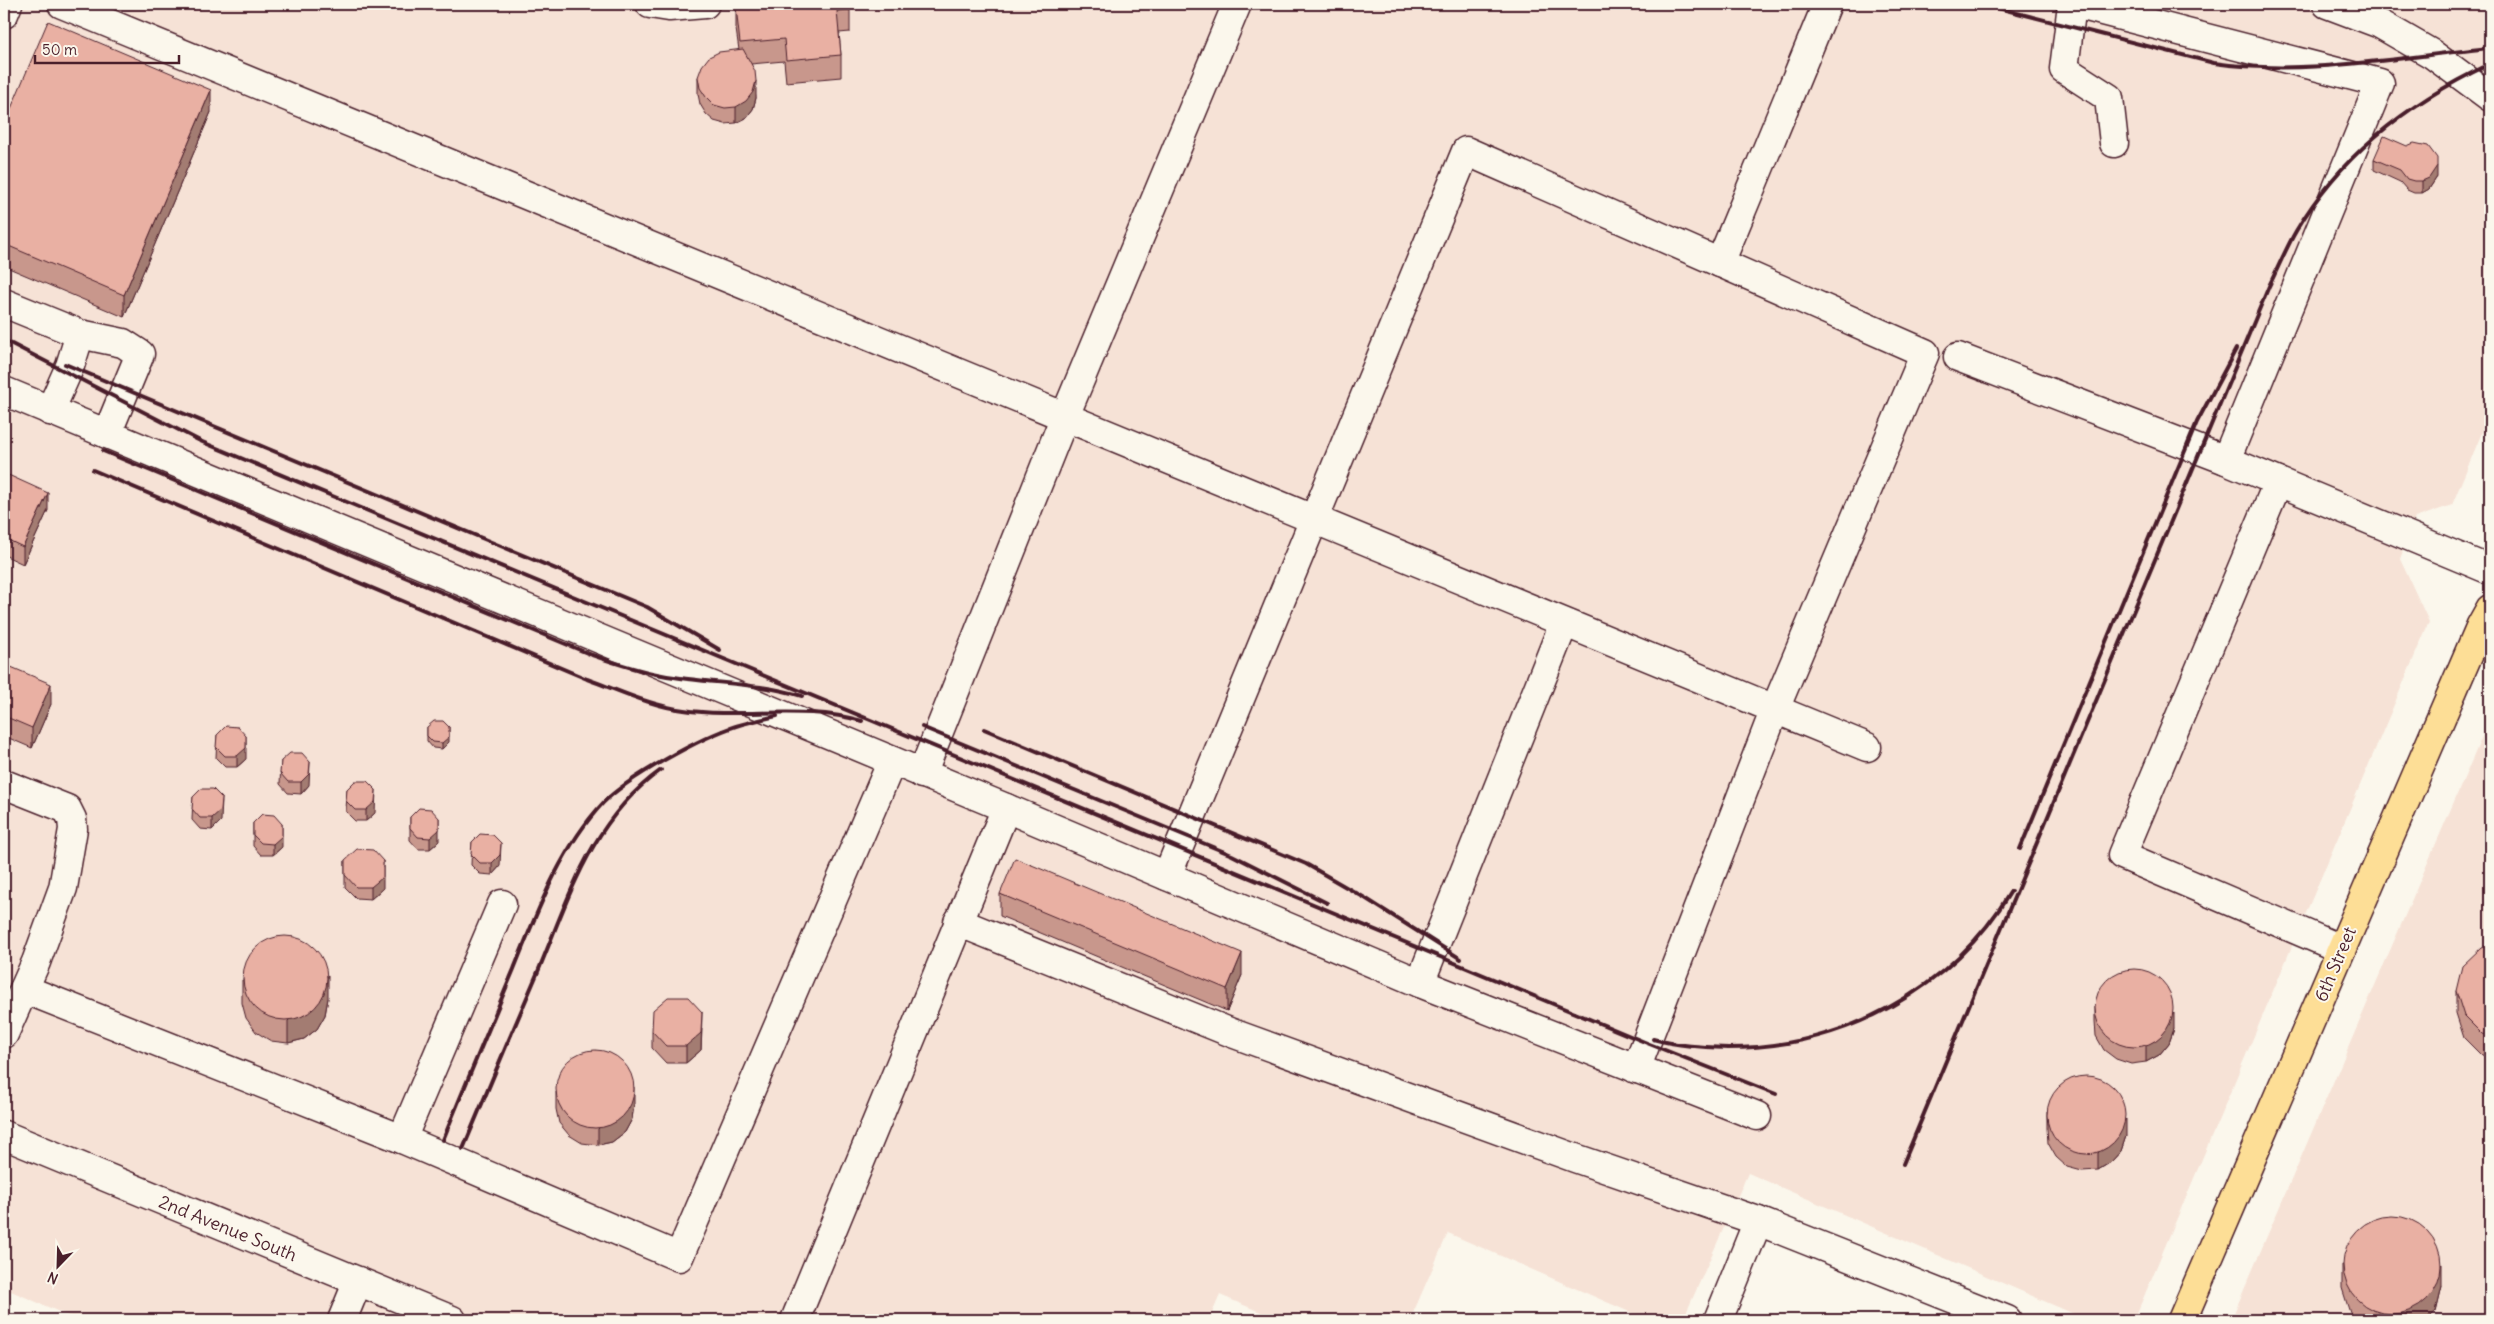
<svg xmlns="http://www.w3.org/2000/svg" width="2494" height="1324" font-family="Delius,sans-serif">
<rect width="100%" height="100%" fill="#fbf7ec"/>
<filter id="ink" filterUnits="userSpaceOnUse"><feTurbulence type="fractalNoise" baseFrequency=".02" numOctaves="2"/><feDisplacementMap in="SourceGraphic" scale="10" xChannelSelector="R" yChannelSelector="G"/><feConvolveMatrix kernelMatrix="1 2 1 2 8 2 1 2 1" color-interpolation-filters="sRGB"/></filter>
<g filter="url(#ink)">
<g fill="#f6e2d6">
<polygon points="4,4 2490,4 2490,413 2452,505 2415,518 2400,559 2429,622 2134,1320 2088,1320 1748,1173 1683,1320 1648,1320 1448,1233 1410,1320 1279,1320 1220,1295 1209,1320 78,1320 4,1288"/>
<polygon points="2490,718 2490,1320 2231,1320"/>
</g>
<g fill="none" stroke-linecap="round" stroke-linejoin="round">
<defs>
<g id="minor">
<polyline points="62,4 1867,747"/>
<polyline points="650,4 669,7 705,4"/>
<polyline points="2072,4 2064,69 2109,98 2114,143"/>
<polyline points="2075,4 2380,83 2226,460"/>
<polyline points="2327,4 2380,24 2432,54 2490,97"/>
<polyline points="4,14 8,4"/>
<polyline points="1720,263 1827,4"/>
<polyline points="4,303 80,334 123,343 140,354 107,434"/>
<polyline points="1958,357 2226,460 2490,570"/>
<polyline points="4,391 1006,808 1420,983 1757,1116"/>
<polyline points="50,411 70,366 80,334"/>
<polyline points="2278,482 2122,855 2341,949"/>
<polyline points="922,774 1065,416 1237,4"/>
<polyline points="4,784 67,809 72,819 73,829 63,888 36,962 24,989"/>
<polyline points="1167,876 1466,151 1925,353 1775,709 1636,1069"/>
<polyline points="958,922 1232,1033 1575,1158 1758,1221"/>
<polyline points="1420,983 1564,623"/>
<polyline points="4,1034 24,989 402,1139 679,1257 892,761"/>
<polyline points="4,1135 452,1320"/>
<polyline points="402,1139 502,904"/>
<polyline points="342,1320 358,1281"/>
<polyline points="795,1320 1006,808"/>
<polyline points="1718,1320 1758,1221 2007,1320"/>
</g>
<polyline id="major" points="2182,1320 2481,625 2490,609"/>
</defs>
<use href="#minor" stroke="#4a1f2b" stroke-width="31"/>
<use href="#major" stroke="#4a1f2b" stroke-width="31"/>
<use href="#minor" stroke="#fbf7ec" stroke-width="28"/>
<use href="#major" stroke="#fdde96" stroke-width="28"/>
<g stroke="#4a1f2b" stroke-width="4">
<path d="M1982,4l232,59c91,13 185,-6 276,-15"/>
<polyline points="4,340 200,441 1647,1043 1776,1094"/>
<polyline points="65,364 647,607 720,650"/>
<path d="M103,451l489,204c23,8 46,16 70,20 46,9 94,7 140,21"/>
<path d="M93,470l494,209c31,11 64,27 97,31 59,9 120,-6 178,11"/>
<polyline points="922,727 1232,855 1327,903"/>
<polyline points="984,729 1306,864 1365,898 1461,959"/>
<polyline points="2020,849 2197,422 2236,349"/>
<path d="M1653,1039c25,7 49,8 75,9 115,0 224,-58 283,-157"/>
<path d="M443,1140c23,-57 47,-114 71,-171 23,-57 46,-120 89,-166 24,-25 99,-66 133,-77 13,-4 27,-7 41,-10"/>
<path d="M463,1149c24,-58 49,-117 74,-175 32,-76 53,-153 124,-204"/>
<path d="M1903,1164l366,-878c9,-18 17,-38 27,-55 45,-77 115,-130 194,-167"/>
</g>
</g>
<g fill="#c8978c" stroke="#4a1f2b">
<polygon points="736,7 850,10 850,32 839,33 841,55 841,77 786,82 784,61 751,64 756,98 753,109 746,118 736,123 725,124 714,121 706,114 700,104 698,94 698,77 739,50 736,29"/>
<polygon points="211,112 124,317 4,266 4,125"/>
<polygon points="2374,159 2437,177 2429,189 2422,193 2414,193 2407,190 2400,182 2374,170"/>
<polygon points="4,473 48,510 23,564 4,555"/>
<polygon points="4,664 51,704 32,748 4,736"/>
<polygon points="427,727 449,742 442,749 433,748 427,741"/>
<polygon points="217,735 246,759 237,767 225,767 216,758"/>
<polygon points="281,761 309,785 301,794 288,793 280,784"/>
<polygon points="347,789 375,813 366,821 355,821 346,812"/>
<polygon points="193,797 221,821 212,830 200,829 192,820"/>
<polygon points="410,817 439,841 430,849 418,849 410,840"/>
<polygon points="253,823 282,847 273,855 261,855 253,846"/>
<polygon points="472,842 500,866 492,875 480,874 471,865"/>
<polygon points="345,860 383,888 371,899 356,898 345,887"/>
<polygon points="1000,894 1242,975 1227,1011 1000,916"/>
<polygon points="2490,945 2490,1058 2482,1056 2464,1038 2456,1013 2456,991"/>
<polygon points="242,980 328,998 325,1015 317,1029 304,1039 288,1043 271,1041 256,1032 246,1018 242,1003"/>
<polygon points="2095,1004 2174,1029 2169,1043 2159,1055 2146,1062 2131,1064 2116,1059 2104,1050 2096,1036 2095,1021"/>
<polygon points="702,1029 701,1050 686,1063 666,1063 652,1048 652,1031"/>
<polygon points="556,1092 634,1104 632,1119 625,1132 612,1142 598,1145 582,1143 569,1135 559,1123 556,1109"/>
<polygon points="2047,1111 2126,1136 2121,1151 2111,1162 2098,1170 2082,1171 2067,1167 2056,1157 2048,1143 2047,1128"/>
<polygon points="2342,1265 2442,1286 2436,1311 2427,1320 2358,1320 2350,1313 2342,1288"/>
</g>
<g fill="#a37b72" stroke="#4a1f2b">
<polygon points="756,81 756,98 753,109 746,118 736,123 736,107"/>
<polygon points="211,90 211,112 124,317 124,295"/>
<polygon points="2437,166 2437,177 2429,189 2422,193 2422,181"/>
<polygon points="48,493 48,510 23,564 23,547"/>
<polygon points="51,684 51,704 32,748 32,728"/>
<polygon points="449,727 449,742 442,749 442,743"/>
<polygon points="246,736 246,759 237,767 237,756"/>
<polygon points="310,762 309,785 301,794 301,782"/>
<polygon points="376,790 375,813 366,821 366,810"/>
<polygon points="222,798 221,821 212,830 212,818"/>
<polygon points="439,818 439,841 430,849 430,838"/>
<polygon points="282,824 282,847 273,855 273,844"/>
<polygon points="501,843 500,866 492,875 492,863"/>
<polygon points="383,861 383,888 371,899 371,887"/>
<polygon points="1242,953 1242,975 1227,1011 1227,989"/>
<polygon points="328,975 328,998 325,1015 317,1029 304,1039 288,1043 288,1021"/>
<polygon points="702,1012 701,1050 686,1063 686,1046"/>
<polygon points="2174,1012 2174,1029 2169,1043 2159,1055 2146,1062 2146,1045"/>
<polygon points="634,1087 634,1104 632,1119 625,1132 612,1142 598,1145 598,1129"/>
<polygon points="2126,1119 2126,1136 2121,1151 2111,1162 2098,1170 2098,1153"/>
<polygon points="2442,1264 2442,1286 2436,1311 2427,1320 2393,1320 2393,1315"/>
</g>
<g fill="#e9b0a3" stroke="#4a1f2b">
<polygon points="769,4 849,4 850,10 837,11 841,55 786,60 784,39 740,43 736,7"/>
<polygon points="48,21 211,90 124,295 4,244 4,125"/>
<polygon points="743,49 755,71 756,81 753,92 746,101 736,107 725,108 714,105 706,97 700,88 698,77 702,66 709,57 719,52"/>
<polygon points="2384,136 2407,146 2414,143 2428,146 2437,158 2437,166 2429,178 2422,181 2414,181 2407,179 2400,170 2374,159"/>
<polygon points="4,473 48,493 23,547 4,538"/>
<polygon points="4,664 51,684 32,728 4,716"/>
<polygon points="434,721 443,721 449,727 449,737 442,743 433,742 427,736 427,727"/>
<polygon points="226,726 238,727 246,736 246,748 237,756 225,756 216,747 217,735"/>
<polygon points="290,753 302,753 310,762 309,774 301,782 288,782 280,773 281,761"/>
<polygon points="355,781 367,781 376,790 375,802 366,810 355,810 346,801 347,789"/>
<polygon points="201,789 213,789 222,798 221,810 212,818 200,818 192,809 193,797"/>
<polygon points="419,808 431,809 439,818 439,830 430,838 418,837 410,828 410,817"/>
<polygon points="262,814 274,815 282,824 282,836 273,844 261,843 253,835 253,823"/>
<polygon points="480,834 493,835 501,843 500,855 492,863 480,863 471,854 472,842"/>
<polygon points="357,849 373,850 383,861 383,877 371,887 356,887 345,875 345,860"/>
<polygon points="1015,858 1242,953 1227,989 1000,894"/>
<circle cx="285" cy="978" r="42"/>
<polygon points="2490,945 2490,1036 2482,1034 2464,1016 2456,991 2462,966 2481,948"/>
<circle cx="2134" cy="1008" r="39"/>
<polygon points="668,997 688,997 702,1012 701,1033 686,1046 666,1046 652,1031 653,1010"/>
<circle cx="595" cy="1089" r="39"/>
<circle cx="2086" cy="1115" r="39"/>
<circle cx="2392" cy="1265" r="49"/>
</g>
</g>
<g text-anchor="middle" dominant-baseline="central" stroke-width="4" stroke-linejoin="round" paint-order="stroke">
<g font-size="18" fill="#4a1f2b" stroke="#fbf7ec">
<text transform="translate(2335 964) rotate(-67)">6th Street</text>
<text transform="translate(228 1228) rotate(22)">2nd Avenue South</text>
</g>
</g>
<rect width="2494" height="1324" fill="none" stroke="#fbf7ec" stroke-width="20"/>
<rect x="10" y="10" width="2474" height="1304" fill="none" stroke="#4a1f2b" stroke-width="2" filter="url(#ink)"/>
<g transform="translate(58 1266) rotate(203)" stroke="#fbf7ec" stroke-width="4" paint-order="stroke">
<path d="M0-4L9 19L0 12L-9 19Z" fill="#4a1f2b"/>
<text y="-8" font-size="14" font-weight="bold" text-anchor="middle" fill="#4a1f2b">N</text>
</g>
<path d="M35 55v8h144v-8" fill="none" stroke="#4a1f2b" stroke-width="2.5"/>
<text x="42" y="55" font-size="15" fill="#4a1f2b" stroke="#fbf7ec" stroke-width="4" paint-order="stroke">50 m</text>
</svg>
